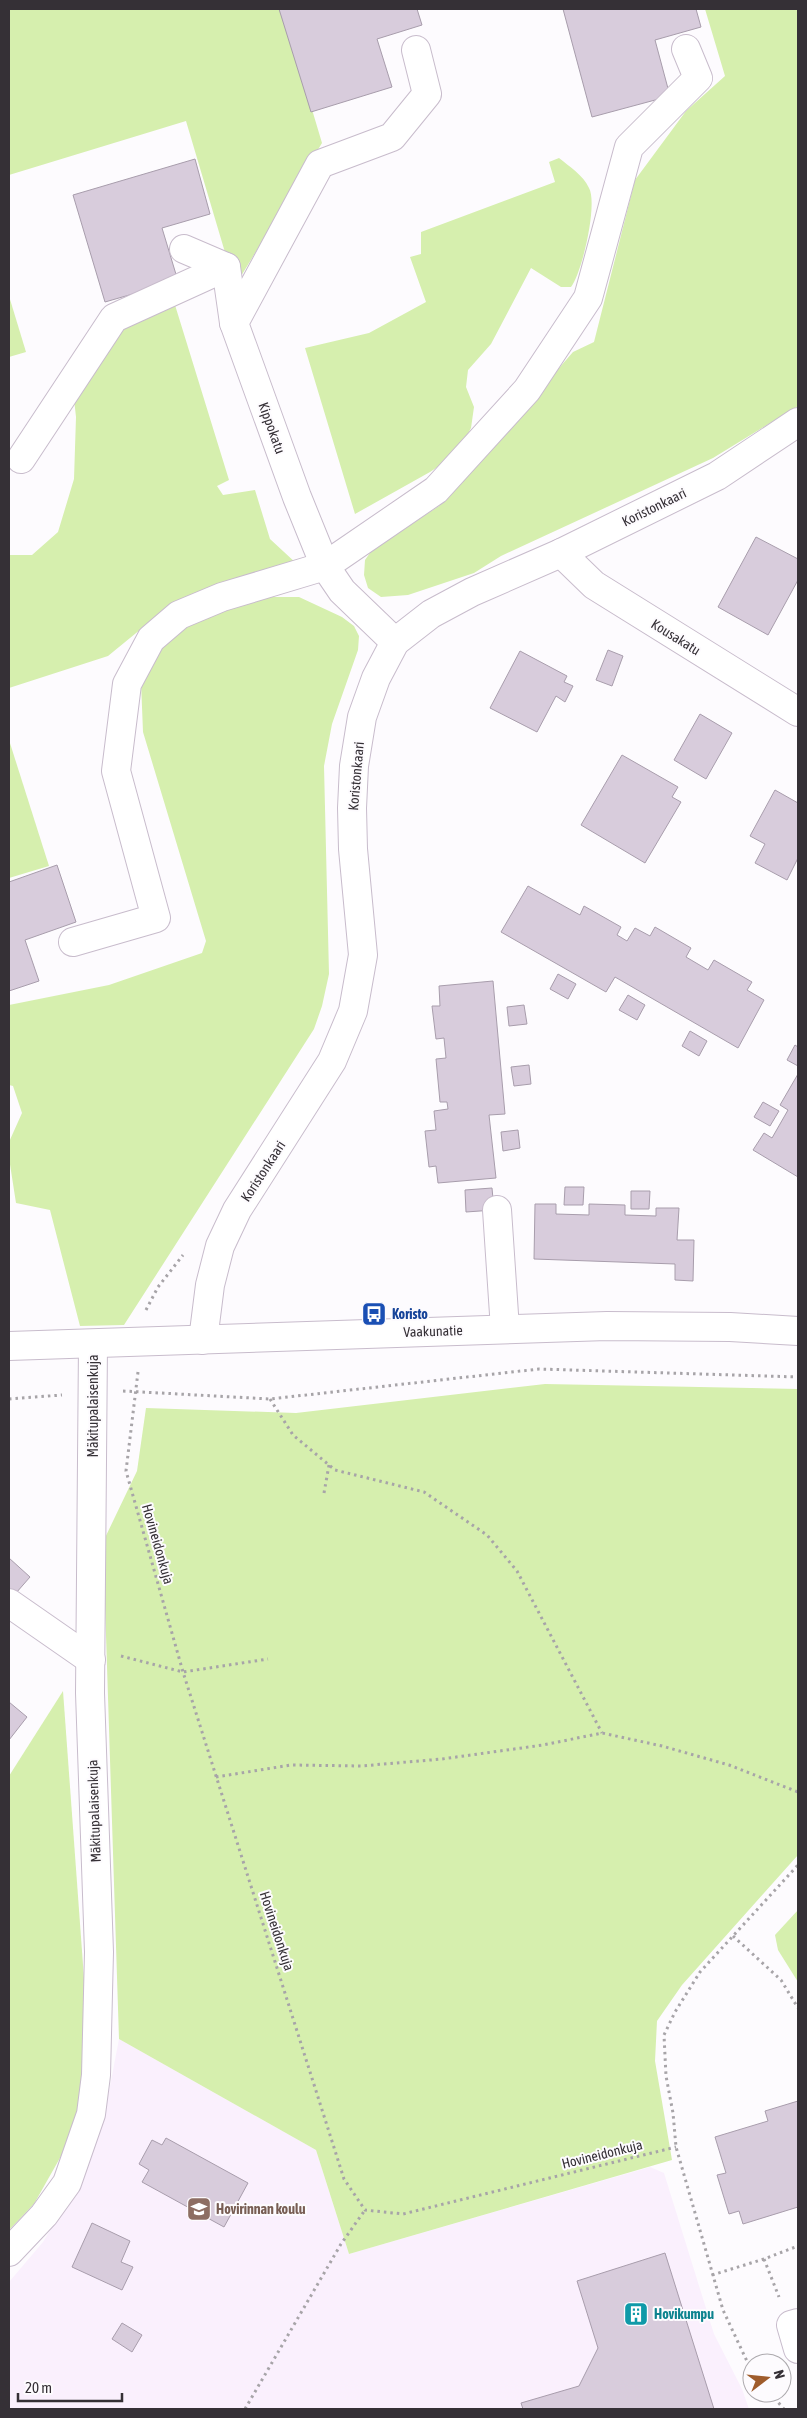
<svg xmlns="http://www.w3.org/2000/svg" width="807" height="2418" font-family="'Asap Condensed',sans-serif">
<rect width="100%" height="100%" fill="#fdfbfe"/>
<polygon fill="#faf0fd" points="119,2039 316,2150 349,2254 650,2167 664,2173 714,2334 742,2389 749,2409 9,2409 9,2282 43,2242 82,2177 105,2112"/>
<g fill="#d6efae">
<polygon points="9,9 282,9 322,143 235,286 186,121 9,175"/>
<polygon points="705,9 798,9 798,406 713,458 501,556 474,573 408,595 381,597 368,588 364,575 365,560 381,537 410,525 439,506 573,352 594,342 635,180 686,111 725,76"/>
<path d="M559,158c11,9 24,17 30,30 9,16 -7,85 -18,99h-10l-30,-19 -40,76 -23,26 -2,17 8,20 -3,21 -14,26 -27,18 -75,42 -50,-166 64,-15 57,-31 -16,-45 11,-3v-22l134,-50 -6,-20z"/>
<polygon points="9,296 26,352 9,357"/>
<polygon points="175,305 229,480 217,486 223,495 255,490 270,539 297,564 152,620 108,656 9,688 9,555 32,555 58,532 74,479 76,417 72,381 88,332"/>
<polygon points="267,597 299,597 342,617 354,626 359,636 358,650 332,724 324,766 329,974 322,1006 314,1029 124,1325 80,1326 50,1210 16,1203 9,1158 9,1142 22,1113 13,1086 9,1085 9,1005 109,985 202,953 206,941 143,732 141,682 161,636 189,617"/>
<polygon points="9,740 49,866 9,878"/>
<polygon points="545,1384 798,1389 798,1855 682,1985 657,2021 655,2061 672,2160 349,2254 316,2150 119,2039 103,1542 137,1471 146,1408 296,1413"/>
<polygon points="63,1691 88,2033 82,2099 65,2149 34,2204 9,2230 9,1776"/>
<polygon points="798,1910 798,1982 778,1950 775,1935"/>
</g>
<g fill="#d8ccdc" stroke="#a89dac">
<polygon points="279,9 417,9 422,25 377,39 392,87 311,112"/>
<polygon points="563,9 696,9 701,27 655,40 670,96 592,117"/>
<polygon points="195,159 210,214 162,228 178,281 105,302 73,195"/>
<polygon points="756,537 798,559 798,580 768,635 718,607"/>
<polygon points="608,650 623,656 612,686 596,680"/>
<polygon points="520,651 567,676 564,682 573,686 565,702 556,696 537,732 490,708"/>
<polygon points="700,714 732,733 706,779 674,760"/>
<polygon points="622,755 678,787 672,797 681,802 645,863 581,825"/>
<polygon points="775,790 798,803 798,858 787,880 755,863 765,844 750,836"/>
<polygon points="57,865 76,922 25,940 39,981 9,991 9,882"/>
<polygon points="528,886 580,915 584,906 621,927 617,935 627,941 635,928 650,936 655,927 691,948 686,957 708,970 714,960 752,982 747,990 764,1000 738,1048 615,977 606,992 501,932"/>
<polygon points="558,974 576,984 568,999 550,989"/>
<polygon points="493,981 505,1114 489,1115 496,1178 438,1183 436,1166 429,1167 425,1131 436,1130 434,1111 448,1109 447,1102 440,1102 436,1059 446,1058 444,1038 436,1039 432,1006 440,1006 439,986"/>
<polygon points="628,995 645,1005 637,1020 619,1010"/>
<polygon points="524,1005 527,1024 509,1026 507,1007"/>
<polygon points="690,1031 707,1041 699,1056 682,1046"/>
<polygon points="795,1045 798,1047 798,1066 787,1060"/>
<polygon points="529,1065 531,1084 514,1086 511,1067"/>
<polygon points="798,1074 798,1177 753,1150 764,1133 772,1138 788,1110 780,1105"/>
<polygon points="763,1102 779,1111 770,1126 754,1117"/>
<polygon points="518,1130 520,1148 503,1151 501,1132"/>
<polygon points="565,1187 584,1187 583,1205 564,1205"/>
<polygon points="492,1188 494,1210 466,1212 465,1190"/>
<polygon points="631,1191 650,1191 649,1209 631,1209"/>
<polygon points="535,1204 556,1204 556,1214 589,1215 589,1204 625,1205 625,1215 656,1216 656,1208 679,1208 677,1240 694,1240 693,1281 675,1280 675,1264 534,1259"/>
<polygon points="9,1558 30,1577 9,1601"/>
<polygon points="9,1702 27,1717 9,1740"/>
<polygon points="798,2101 798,2207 743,2224 739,2211 729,2214 717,2175 726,2173 715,2137 768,2121 765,2111"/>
<polygon points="166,2138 248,2183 224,2227 142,2182 149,2170 139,2164 152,2140 162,2145"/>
<polygon points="92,2223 130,2241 121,2262 133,2267 122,2290 72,2267"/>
<polygon points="665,2253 714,2409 523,2409 521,2403 579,2386 598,2348 577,2281"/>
<polygon points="122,2323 142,2335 132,2352 112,2339"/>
</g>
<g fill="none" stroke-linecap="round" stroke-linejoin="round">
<defs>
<g id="minor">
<polyline points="184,249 226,267 234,323"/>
<polyline points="21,459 114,318 226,267"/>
<polyline points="561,553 594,585 798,712"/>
<polyline points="395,642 342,591 325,566 297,497 234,323 320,164 392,137 427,94 416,50"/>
<polyline points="73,942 156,918 116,771 127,684 151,639 179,615 222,597 325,566 436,490 527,390 588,298 629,147 698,78 686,49"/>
<polyline points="497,1210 505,1329"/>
<polyline points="203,1340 210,1285 220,1246 237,1210 332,1061 353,1011 363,955 353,849 352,808 354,766 362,717 376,678 395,642 431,614 472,592 561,553 717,476 798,422"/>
<polyline points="9,1346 607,1326 730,1327 798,1331"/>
<polyline points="9,1603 91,1660"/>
<polyline points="9,2252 44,2215 67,2183 91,2114 96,2075 99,1952 90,1693 93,1344"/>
<polyline points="798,2323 791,2325 798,2349"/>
</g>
</defs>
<use href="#minor" stroke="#c8bccc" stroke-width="30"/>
<g stroke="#a7a4a8" stroke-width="3" stroke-dasharray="2.5 4" stroke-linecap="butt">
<polyline points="146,1310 158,1287 183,1255"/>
<polyline points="138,1372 126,1471 183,1672 344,2179 365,2210 403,2214 676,2147"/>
<polyline points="123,1391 270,1399 539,1369 798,1377"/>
<polyline points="9,1399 62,1395"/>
<polyline points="270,1399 293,1435 335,1470 424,1492 487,1535 517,1571 602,1733"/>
<polyline points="324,1493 329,1465"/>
<polyline points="121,1656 183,1672 268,1659"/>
<polyline points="216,1777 291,1765 361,1766 442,1759 543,1745 602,1733 662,1746 729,1765 798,1792"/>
<polyline points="733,1936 781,1980 798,2008"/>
<polyline points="764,2259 779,2297"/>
<polyline points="712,2275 764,2259 798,2246"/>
<polyline points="752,2372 723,2310 676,2147 673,2113 666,2076 664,2035 675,2012 700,1972 798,1865"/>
<polyline points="770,2393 784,2409"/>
<polyline points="245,2409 341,2244 365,2210"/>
</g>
<use href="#minor" stroke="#fff" stroke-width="28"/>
</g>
<defs>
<symbol id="bus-square" viewBox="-11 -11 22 22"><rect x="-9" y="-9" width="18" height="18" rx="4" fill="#1a4fb4" stroke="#fdfbfe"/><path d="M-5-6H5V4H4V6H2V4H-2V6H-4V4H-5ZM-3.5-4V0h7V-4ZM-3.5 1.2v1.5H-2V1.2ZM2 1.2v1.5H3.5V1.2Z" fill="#fff"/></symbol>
<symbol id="school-square" viewBox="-11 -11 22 22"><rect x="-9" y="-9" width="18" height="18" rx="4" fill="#8d6e63" stroke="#fdfbfe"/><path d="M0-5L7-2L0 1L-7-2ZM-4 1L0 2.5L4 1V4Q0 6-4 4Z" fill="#fff"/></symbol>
<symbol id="building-square" viewBox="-11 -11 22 22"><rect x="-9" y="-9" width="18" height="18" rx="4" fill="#0f9aa8" stroke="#fdfbfe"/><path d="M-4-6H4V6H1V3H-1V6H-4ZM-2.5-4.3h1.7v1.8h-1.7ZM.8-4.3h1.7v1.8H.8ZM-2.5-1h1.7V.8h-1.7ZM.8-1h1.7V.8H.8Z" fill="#fff"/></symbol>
</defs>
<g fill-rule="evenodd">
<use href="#bus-square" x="360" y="1300" width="28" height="28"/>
<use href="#school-square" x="185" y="2195" width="28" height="28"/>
<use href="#building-square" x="622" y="2300" width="28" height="28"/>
</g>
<g text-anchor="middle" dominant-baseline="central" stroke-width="4" stroke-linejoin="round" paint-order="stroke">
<g font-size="14" fill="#353036" stroke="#fdfbfe">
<text transform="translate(272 428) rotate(70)">Kippokatu</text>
<text transform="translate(654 507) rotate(-26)">Koristonkaari</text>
<text transform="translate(676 637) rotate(32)">Kousakatu</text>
<text transform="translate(356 776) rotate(-85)">Koristonkaari</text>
<text transform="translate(263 1171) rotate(-57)">Koristonkaari</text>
<text transform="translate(433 1331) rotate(-2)">Vaakunatie</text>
<text transform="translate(93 1406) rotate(-90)">Mäkitupalaisenkuja</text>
<text transform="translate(158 1544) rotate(74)">Hovineidonkuja</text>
<text transform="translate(94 1811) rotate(-92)">Mäkitupalaisenkuja</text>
<text transform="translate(277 1931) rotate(72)">Hovineidonkuja</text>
<text transform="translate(602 2154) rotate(-14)">Hovineidonkuja</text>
</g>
<g font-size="14" font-weight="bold" fill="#164399" stroke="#fdfbfe" text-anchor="start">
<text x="392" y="1314">Koristo</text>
</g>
<g font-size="14" font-weight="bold" fill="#785e54" stroke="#fdfbfe" text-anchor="start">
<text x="216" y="2209">Hovirinnan koulu</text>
</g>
<g font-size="14" font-weight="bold" fill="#0d838f" stroke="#fdfbfe" text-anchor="start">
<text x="654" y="2314">Hovikumpu</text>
</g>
</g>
<rect width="807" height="2418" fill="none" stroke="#353036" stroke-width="20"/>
<g transform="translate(767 2378) rotate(74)"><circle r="24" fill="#fdfbfe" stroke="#adaaae"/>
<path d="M0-4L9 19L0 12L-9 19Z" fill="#9f5c2c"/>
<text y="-8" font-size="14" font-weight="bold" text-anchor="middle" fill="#353036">N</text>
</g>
<path d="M18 2393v8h104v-8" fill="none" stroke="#353036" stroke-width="2.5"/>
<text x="25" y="2393" font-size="15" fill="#353036" stroke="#fdfbfe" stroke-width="4" paint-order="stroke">20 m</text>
</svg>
